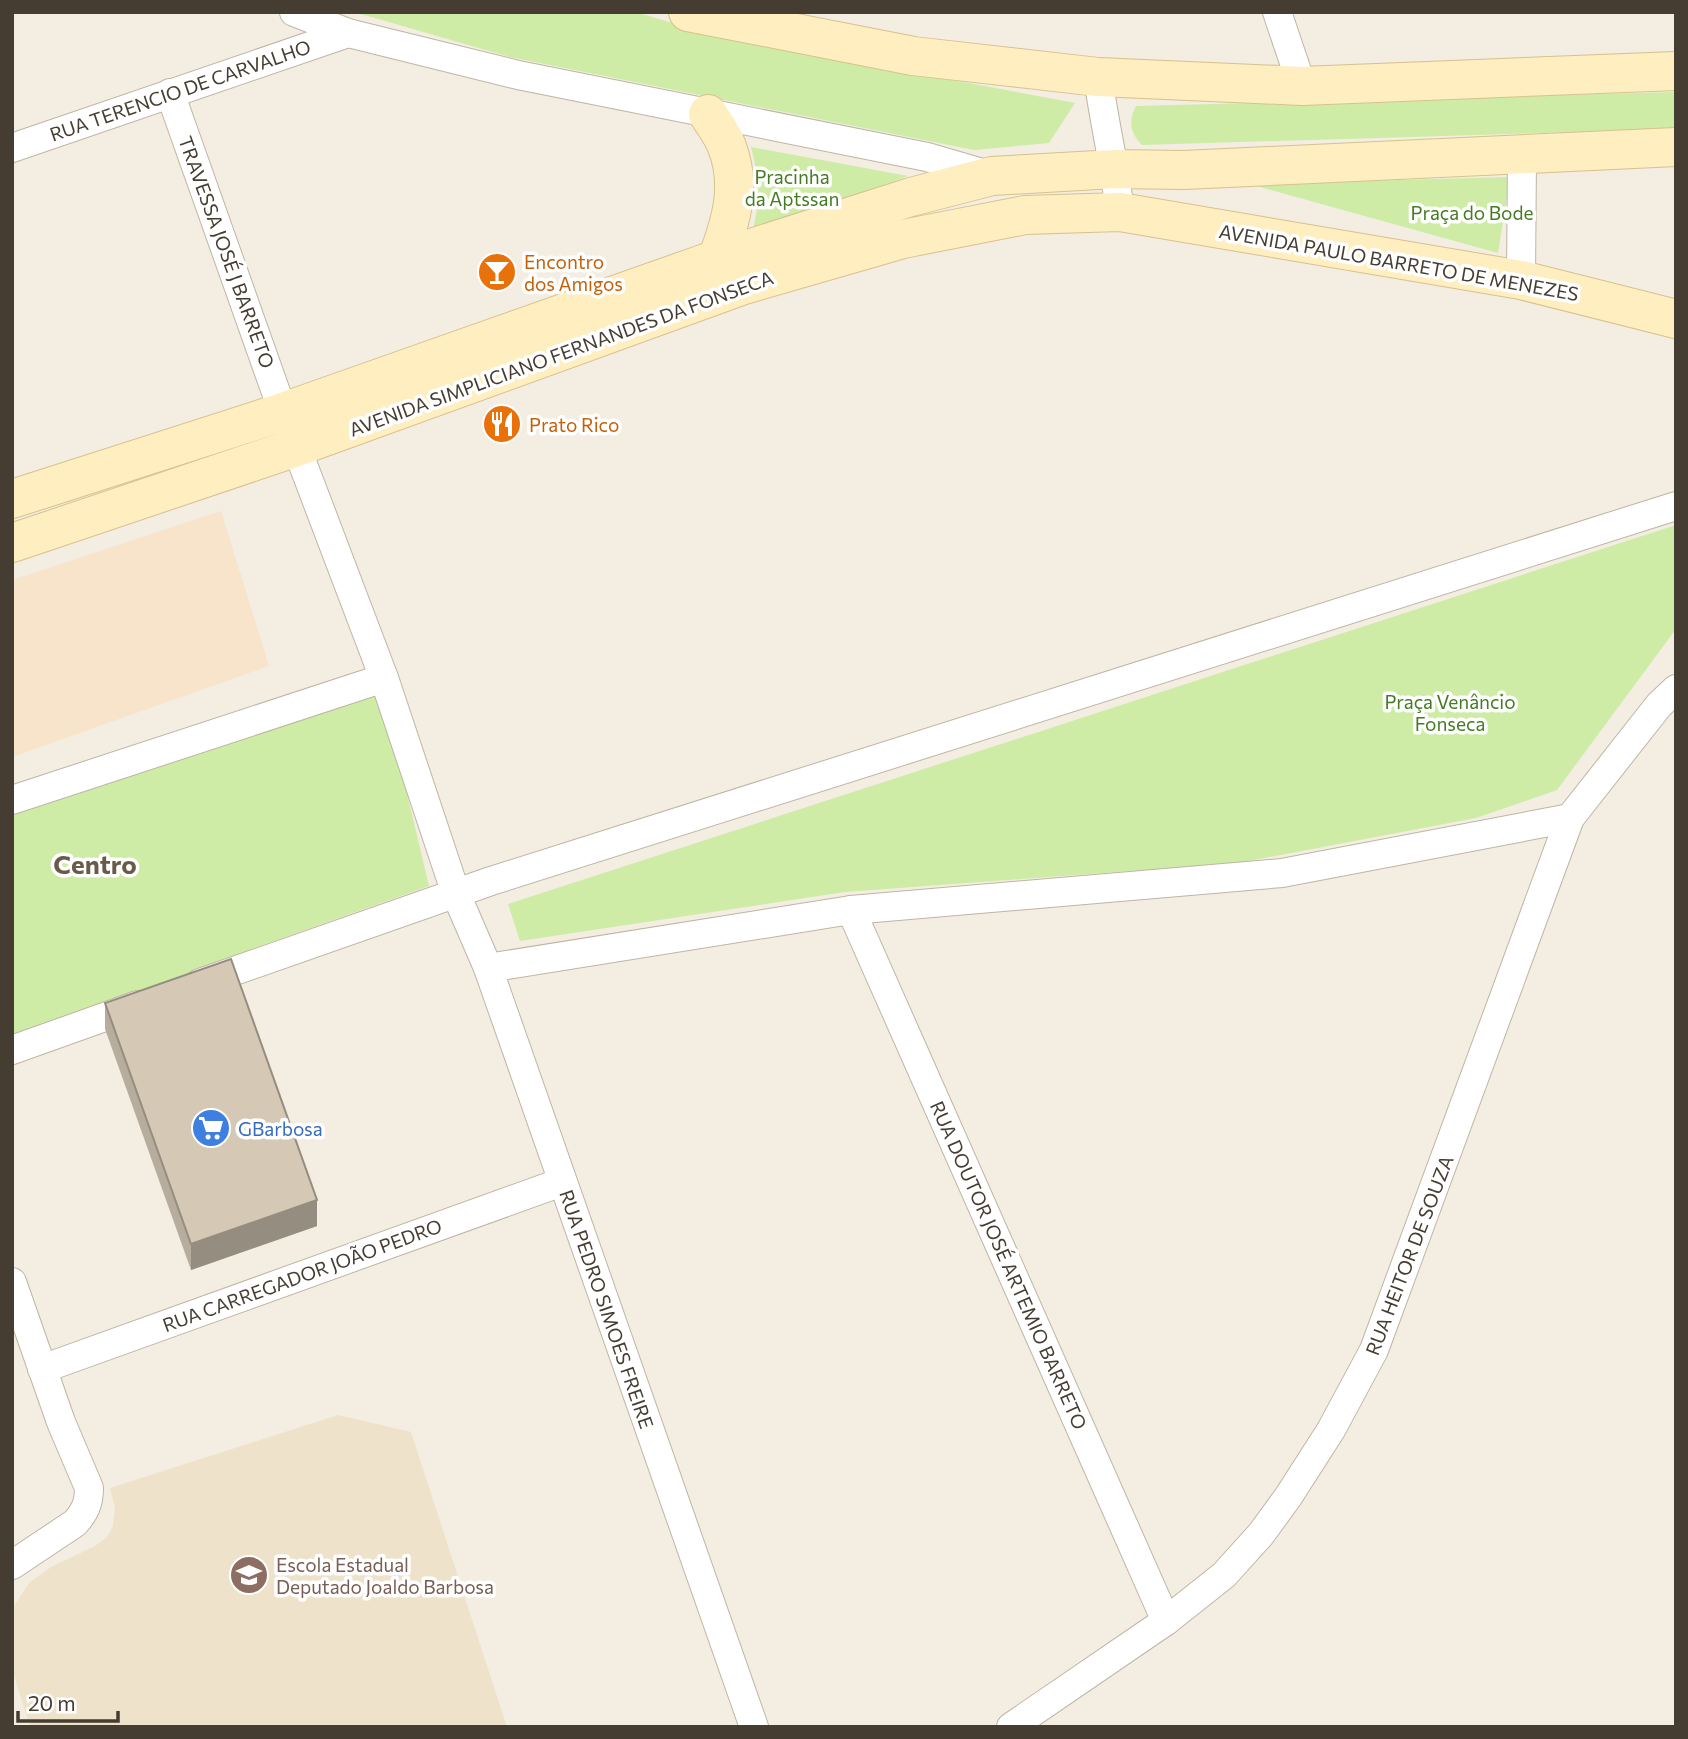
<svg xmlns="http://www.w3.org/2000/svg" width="1688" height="1739" font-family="Commissioner,sans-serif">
<rect width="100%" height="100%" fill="#f3ede2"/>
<polygon fill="#f8e4ca" points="221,511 269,666 12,757 12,580"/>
<polygon fill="#eee3ca" points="338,1415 411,1432 507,1727 30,1727 12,1669 12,1609 29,1583 51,1567 95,1546 107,1537 113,1526 115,1508 110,1488"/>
<g fill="#ceeca6">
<polygon points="354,12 635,12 717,36 1075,103 1049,143 974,150 510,57"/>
<path d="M1676,92v37l-534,16c-12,-12 -14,-24 -6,-39z"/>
<path d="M751,147l157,29 -156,57c9,-35 8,-51 -1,-86z"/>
<polygon points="1510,177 1498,253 1249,184"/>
<polygon points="1676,525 1676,629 1557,790 1476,818 1238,863 845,892 520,941 508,904"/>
<polygon points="369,671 401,768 429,886 257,947 12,1046 12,792"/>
</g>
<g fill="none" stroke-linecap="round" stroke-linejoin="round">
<defs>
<g id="street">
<polyline points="294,12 348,33 518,75 927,157 992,176"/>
<polyline points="1277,12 1302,86"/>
<path d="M1098,77c6,45 17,89 22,135"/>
<polyline points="170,93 283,412 384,678"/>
<polyline points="12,148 348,33"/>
<polyline points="1521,280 1522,156"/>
<polyline points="12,800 384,678 456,894 488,968 754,1727"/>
<polyline points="851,910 1166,1621"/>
<polyline points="488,968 851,910 1282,873 1570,818"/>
<polyline points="200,983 491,881 1676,506"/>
<polyline points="12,1050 138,1005"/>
<path d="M12,1282l49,140 28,66c0,15 -4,24 -14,35l-63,42"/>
<polyline points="42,1369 562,1182"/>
<polyline points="1011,1727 1166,1621 1224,1575 1261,1534 1288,1497 1331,1430 1374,1350 1570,818 1659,705 1676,689"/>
</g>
<g id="secondary">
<polyline points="688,12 913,56 1098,77 1302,86 1676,71"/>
<path d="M708,114c6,10 15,21 19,33 15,39 4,75 -10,112"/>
<polyline points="12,499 283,412 717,259 911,197 992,176 1115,169 1184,170 1676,147"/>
<polyline points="12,543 297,447 744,285 903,239 1025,215 1120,212 1521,280 1676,319"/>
</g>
</defs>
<use href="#street" stroke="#bfb5a4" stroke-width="30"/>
<use href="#secondary" stroke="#d7c28d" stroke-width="40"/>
<use href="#street" stroke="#fff" stroke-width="28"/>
<use href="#secondary" stroke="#ffeec0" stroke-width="38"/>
</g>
<polygon fill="#b7ad9d" points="105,1003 317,1226 191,1270 105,1029"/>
<polygon fill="#958d7f" points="317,1200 317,1226 191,1270 191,1244"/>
<polygon fill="#d5c9b6" stroke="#958d7f" stroke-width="2" points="231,959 317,1200 191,1244 105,1003"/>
<defs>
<symbol id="bar-disc" viewBox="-11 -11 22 22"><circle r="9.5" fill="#e8710a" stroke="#fff"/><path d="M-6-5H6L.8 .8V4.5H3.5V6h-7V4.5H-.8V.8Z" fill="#fff"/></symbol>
<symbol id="restaurant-disc" viewBox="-11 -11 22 22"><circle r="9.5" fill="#e8710a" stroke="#fff"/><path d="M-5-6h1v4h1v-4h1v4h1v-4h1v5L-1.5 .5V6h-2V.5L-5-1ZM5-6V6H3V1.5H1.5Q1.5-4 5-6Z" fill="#fff"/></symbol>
<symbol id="supermarket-disc" viewBox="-11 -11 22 22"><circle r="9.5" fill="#3f7fe0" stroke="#fff"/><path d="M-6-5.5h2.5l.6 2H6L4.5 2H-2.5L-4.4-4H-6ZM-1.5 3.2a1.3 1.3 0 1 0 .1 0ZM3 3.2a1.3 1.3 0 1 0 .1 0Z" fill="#fff"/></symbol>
<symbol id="school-disc" viewBox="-11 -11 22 22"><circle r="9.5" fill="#8d6e63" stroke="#fff"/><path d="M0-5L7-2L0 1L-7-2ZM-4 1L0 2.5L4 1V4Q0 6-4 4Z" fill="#fff"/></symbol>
</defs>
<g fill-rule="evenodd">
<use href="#bar-disc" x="475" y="250" width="44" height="44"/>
<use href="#restaurant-disc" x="480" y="402" width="44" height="44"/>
<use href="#supermarket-disc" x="189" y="1106" width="44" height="44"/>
<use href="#school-disc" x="227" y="1553" width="44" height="44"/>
</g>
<g text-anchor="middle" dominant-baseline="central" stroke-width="7" stroke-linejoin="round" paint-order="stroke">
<g font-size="19" fill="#453d32" stroke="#fff">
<text transform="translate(180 90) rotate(-19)">RUA TERENCIO DE CARVALHO</text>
<text transform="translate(227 252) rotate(70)">TRAVESSA JOSÉ J BARRETO</text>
<text transform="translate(1399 262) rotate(10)">AVENIDA PAULO BARRETO DE MENEZES</text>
<text transform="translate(561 353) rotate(-20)">AVENIDA SIMPLICIANO FERNANDES DA FONSECA</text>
<text transform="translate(1409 1255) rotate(-69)">RUA HEITOR DE SOUZA</text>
<text transform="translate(1009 1265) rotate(66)">RUA DOUTOR JOSÉ ARTEMIO BARRETO</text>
<text transform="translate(302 1275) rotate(-20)">RUA CARREGADOR JOÃO PEDRO</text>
<text transform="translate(607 1309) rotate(71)">RUA PEDRO SIMOES FREIRE</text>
</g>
<g font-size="19" fill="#457b21" stroke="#fff">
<text x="792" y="176">Pracinha<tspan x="792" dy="22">da Aptssan</tspan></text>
<text x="1472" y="212">Praça do Bode</text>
<text x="1450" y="701">Praça Venâncio<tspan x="1450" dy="22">Fonseca</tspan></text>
</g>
<g font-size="19" fill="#c56008" stroke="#fff" text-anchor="start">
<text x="524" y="261">Encontro<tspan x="524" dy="22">dos Amigos</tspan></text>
<text x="529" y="424">Prato Rico</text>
</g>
<g font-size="19" fill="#366cbe" stroke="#fff" text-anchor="start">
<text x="238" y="1128">GBarbosa</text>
</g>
<g font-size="19" fill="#785e54" stroke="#fff" text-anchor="start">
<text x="276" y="1564">Escola Estadual<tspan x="276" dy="22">Deputado Joaldo Barbosa</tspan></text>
</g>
<g font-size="26" font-weight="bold" fill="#695b48" stroke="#fff">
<text x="95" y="863">Centro</text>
</g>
</g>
<rect width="1688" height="1739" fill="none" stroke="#453d32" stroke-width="28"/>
<path d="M18 1711v10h100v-10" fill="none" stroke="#453d32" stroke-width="3.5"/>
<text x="28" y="1711" font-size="21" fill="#453d32" stroke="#ffffff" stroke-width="5" paint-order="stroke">20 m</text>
</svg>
